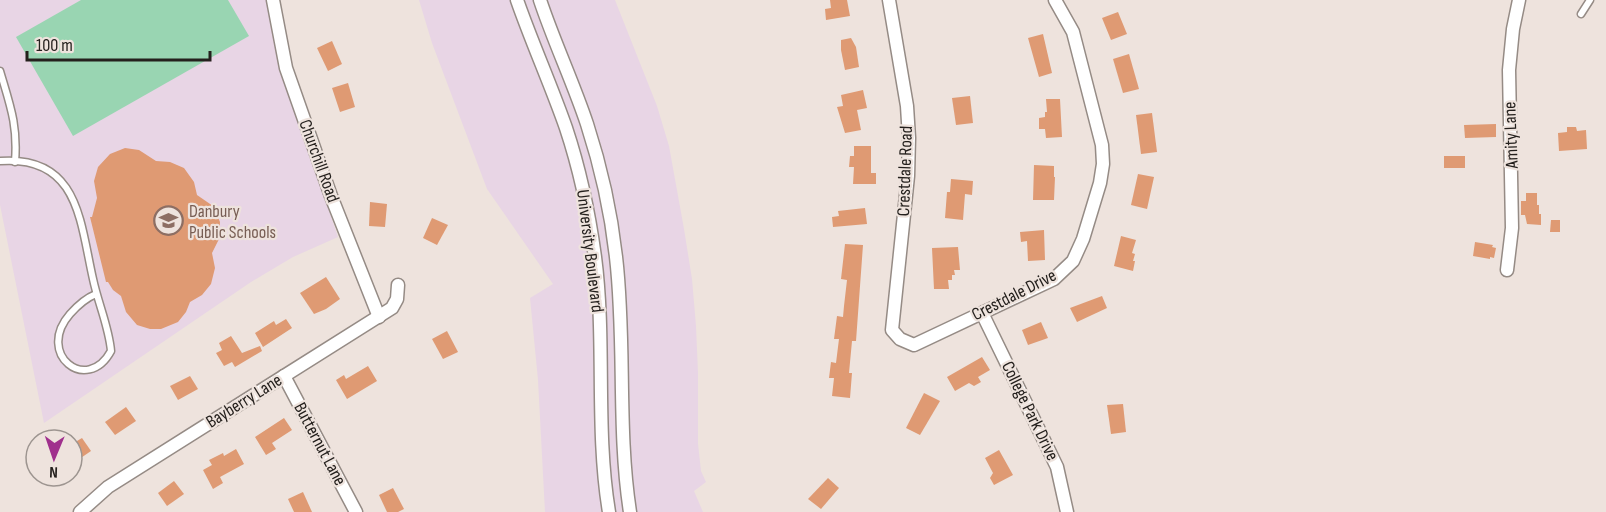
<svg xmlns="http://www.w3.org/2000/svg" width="1606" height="512" font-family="'Sofia Sans Condensed',sans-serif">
<rect width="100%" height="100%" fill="#eee3dd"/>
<g fill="#e8d5e5">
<polygon points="0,0 266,0 277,58 338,237 293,257 251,282 44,423 0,205"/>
<polygon points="419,0 615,0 657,106 669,146 684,229 692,279 696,326 698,373 698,444 701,471 706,482 694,491 703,512 545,512 538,380 530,298 553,284 487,189 432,43"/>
</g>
<polygon fill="#99d5b2" points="81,0 228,0 249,36 73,136 16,37"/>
<g fill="#df9a73">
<polygon points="830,0 847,0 850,16 826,20 825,9 831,8"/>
<polygon points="1118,12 1127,34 1111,40 1102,18"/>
<polygon points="1043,34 1052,73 1039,77 1028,38"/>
<polygon points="851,38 856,47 859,67 845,70 841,50 841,40"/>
<polygon points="332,41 342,64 328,71 317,48"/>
<polygon points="1129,54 1139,89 1123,93 1113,59"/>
<polygon points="348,83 355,107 340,112 332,88"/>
<polygon points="863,90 867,108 857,110 861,130 845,133 837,107 843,106 841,95"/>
<polygon points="970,96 973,123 956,125 952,98"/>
<polygon points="1046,99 1060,99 1062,137 1046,138 1045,129 1039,129 1039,118 1045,117 1045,112 1047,112"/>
<polygon points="1152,113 1157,152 1141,154 1136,115"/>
<polygon points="1496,124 1496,137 1465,138 1464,125"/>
<polygon points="1567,127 1576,127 1577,131 1586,130 1587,149 1559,151 1558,133 1567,132"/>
<polygon points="854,146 871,146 871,173 876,173 876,184 853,184 854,167 849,167 850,156 854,156"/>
<polygon points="125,148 139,150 156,161 170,162 184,168 194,182 197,195 213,206 220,222 219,239 212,253 215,268 211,284 202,295 190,302 186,312 178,322 161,329 150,329 137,325 126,312 121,296 113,290 108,282 106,282 90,217 92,217 97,198 94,181 98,167 110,154"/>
<rect x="1444" y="156" width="21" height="12"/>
<polygon points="1034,165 1054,166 1054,177 1055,177 1054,200 1033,200"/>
<polygon points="1138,174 1154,177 1147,209 1131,205"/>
<polygon points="951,179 973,181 972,195 965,194 963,220 945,218 947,192 950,192"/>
<polygon points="1526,193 1537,193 1537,205 1539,205 1539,214 1541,214 1541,225 1527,224 1525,215 1521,215 1521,201 1526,201"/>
<polygon points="370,202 387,204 385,227 369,226"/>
<polygon points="865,208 867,224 833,227 832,217 839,216 838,211"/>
<polygon points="432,218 448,225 437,245 423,238"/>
<polygon points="1551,220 1560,220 1560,232 1550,232"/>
<polygon points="1044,230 1045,260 1028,261 1027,241 1021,242 1020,232"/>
<polygon points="1121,236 1136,240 1132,253 1135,254 1133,261 1135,261 1133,271 1114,266"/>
<polygon points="1475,242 1493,245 1492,247 1496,248 1494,258 1490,257 1490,259 1473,256"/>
<polygon points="845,244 863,245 856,341 852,341 849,373 852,373 850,398 832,396 834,378 829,378 831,362 836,363 839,339 834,339 837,316 843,317 844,306 847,280 841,279"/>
<polygon points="958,247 960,270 954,270 955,275 952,275 952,280 948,280 949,289 934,289 932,248"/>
<polygon points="326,277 340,299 326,309 314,314 300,293"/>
<polygon points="1102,296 1107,308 1077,322 1070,308"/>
<polygon points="286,319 292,328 263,347 255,333 274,321 276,325"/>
<polygon points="1041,322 1048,338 1028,345 1022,330"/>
<polygon points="447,331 458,352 443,359 432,339"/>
<polygon points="231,336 242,353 260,346 262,351 235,367 232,362 224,366 216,353 222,350 219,343"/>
<polygon points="982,357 990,370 978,377 981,382 974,386 969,383 955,391 947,377"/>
<polygon points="368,366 377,381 347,399 336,380 344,375 346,379"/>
<polygon points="190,376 198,389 178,400 170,386"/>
<polygon points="924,393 940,401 920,435 906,428"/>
<polygon points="1123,404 1126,432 1111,434 1107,405"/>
<polygon points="126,407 136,421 115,435 105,422"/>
<polygon points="284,418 292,430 272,443 276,449 266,455 255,437"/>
<polygon points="82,438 91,451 72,464 72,444"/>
<polygon points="236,449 244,464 220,477 223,483 213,489 203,470 212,465 209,460 223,453 224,456"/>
<polygon points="999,450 1013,475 994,485 990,478 993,473 985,458"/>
<polygon points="828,478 839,488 821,509 808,499"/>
<polygon points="174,481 184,494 167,506 158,493"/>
<polygon points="393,488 404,509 398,512 387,512 379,495"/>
<polygon points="303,492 312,512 294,512 288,499"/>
</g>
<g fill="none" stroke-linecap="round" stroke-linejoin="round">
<defs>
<g id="lane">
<polyline points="1581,14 1590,0"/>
<path d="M0,71c10,34 18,54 15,91"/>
<path d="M0,161c79,-6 80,61 93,118 5,24 16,48 18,72 -24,44 -76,3 -41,-37 8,-9 16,-16 26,-20"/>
</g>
<g id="street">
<polyline points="273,0 286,68 331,196 379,317"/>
<path d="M517,0c15,43 34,85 49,128 14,42 23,85 29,129 11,84 0,171 14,255"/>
<path d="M540,0c14,42 33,82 47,124 14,43 24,88 29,133 10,85 1,171 14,255"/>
<polyline points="889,0 907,106 909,138 908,176 892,330 900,339 914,345 1054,279 1073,261 1083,239 1100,183 1103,164 1102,145 1073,32 1055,0"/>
<polyline points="1507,270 1512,228 1509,70 1513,29 1519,0"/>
<polyline points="982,313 1057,467 1067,512"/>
<polyline points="284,376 356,512"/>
<polyline points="80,512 108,487 392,308 397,299 398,285"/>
</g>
</defs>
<use href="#lane" stroke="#958b85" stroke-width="9"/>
<use href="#street" stroke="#958b85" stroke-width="15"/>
<use href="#lane" stroke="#fff" stroke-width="6"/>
<use href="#street" stroke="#fff" stroke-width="12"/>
</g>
<defs>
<symbol id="school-ring" viewBox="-11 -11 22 22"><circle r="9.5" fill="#eee3dd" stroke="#8d6e63" stroke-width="1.5"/><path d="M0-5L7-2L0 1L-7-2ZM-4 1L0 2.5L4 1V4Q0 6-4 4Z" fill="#8d6e63"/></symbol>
</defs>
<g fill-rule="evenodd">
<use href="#school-ring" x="152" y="204" width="33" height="33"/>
</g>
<g text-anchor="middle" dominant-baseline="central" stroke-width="4.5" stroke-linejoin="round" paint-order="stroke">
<g font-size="18" fill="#24201d" stroke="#eee3dd">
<text transform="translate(1511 135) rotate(-92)">Amity Lane</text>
<text transform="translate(319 161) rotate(70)">Churchill Road</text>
<text transform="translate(905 171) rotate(-88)">Crestdale Road</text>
<text transform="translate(590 251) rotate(83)">University Boulevard</text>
<text transform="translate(1014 295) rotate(-27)">Crestdale Drive</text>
<text transform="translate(244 401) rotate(-32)">Bayberry Lane</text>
<text transform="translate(1030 411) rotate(64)">College Park Drive</text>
<text transform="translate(320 444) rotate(62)">Butternut Lane</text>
</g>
<g font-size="18" fill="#785e54" stroke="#eee3dd" text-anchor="start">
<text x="189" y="211">Danbury<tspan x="189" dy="21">Public Schools</tspan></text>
</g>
</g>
<g transform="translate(54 458) rotate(182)"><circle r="28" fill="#eee3dd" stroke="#9d9590" stroke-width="1.5"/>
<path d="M0-4.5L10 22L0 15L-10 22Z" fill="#a0308d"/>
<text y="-9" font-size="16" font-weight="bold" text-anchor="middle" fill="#24201d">N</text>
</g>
<path d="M27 51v9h183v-9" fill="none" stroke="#24201d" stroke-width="3"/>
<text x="36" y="51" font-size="18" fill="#24201d" stroke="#eee3dd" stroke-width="4.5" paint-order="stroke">100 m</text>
</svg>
